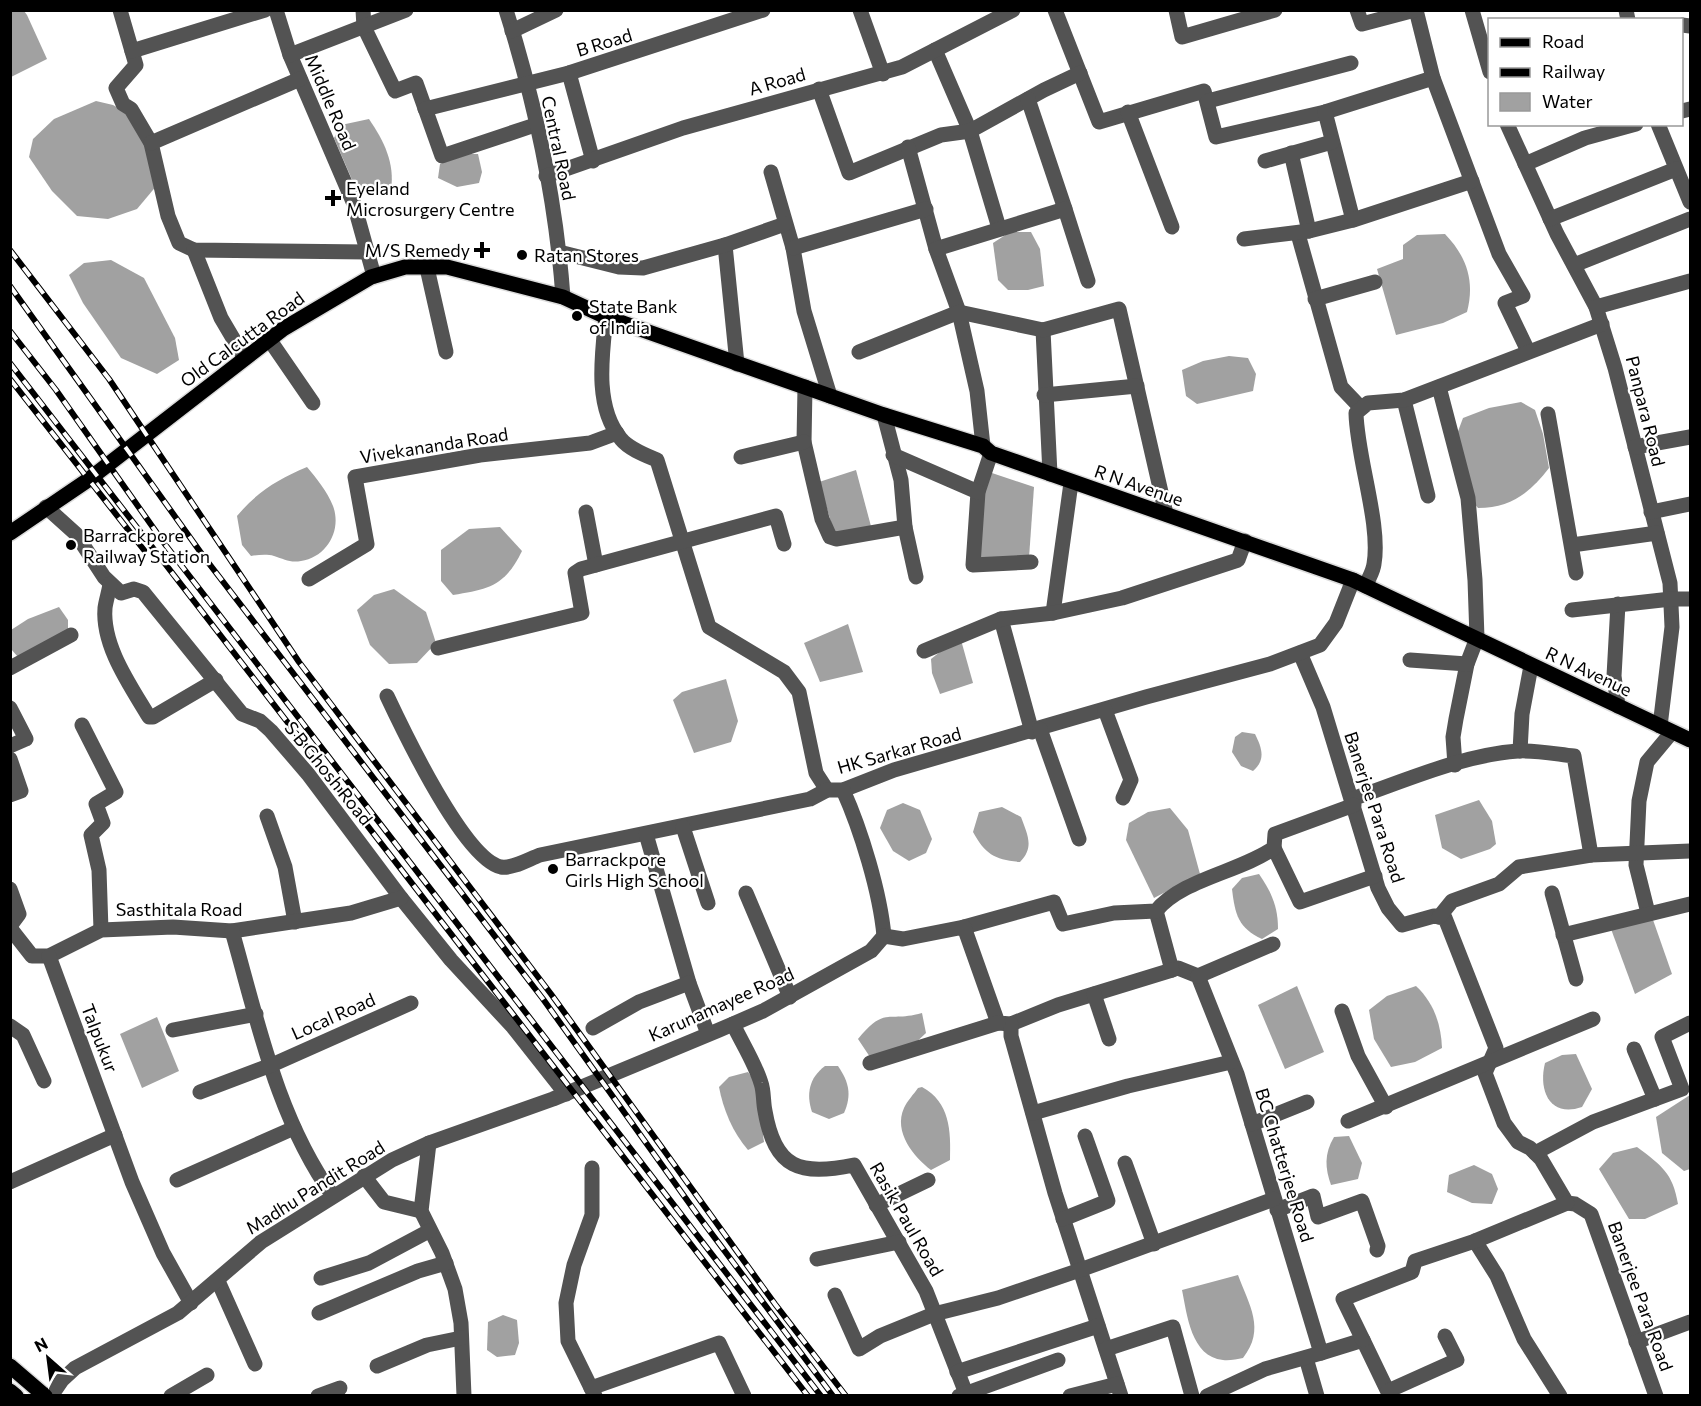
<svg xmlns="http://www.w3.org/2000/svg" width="1701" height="1406" font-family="Commissioner,sans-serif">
<rect width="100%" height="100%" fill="#fff"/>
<g fill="#a1a1a1">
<polygon points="11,10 24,11 27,15 47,59 11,77"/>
<polygon points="96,101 113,105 139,120 158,184 137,209 108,219 77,216 52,191 29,157 33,139 54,119"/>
<path d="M369,119c15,22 26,44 22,71l-24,5 -14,-13 -19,-44 7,-13z"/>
<polygon points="467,154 478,154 482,172 479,183 457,187 438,178 440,164"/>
<polygon points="1010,232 1031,232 1040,249 1044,286 1028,290 1008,290 998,280 993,243"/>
<path d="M1445,234c22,23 30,47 22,78l-24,11 -47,12 -19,-66 26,-10v-14l14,-10z"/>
<polygon points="111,260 144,278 175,338 179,360 157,374 121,358 83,303 69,275 84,263"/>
<polygon points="1229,356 1248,358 1256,374 1253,391 1197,404 1186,396 1182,370 1203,361"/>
<path d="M1521,402l14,8 8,24 6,34c-19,25 -39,40 -71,40l-5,-6 -16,-68 6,-16 26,-10z"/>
<path d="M307,467c10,12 20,24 26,39 9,24 -6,51 -32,55 -11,2 -17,-2 -27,-5 -7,-2 -16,-1 -23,0l-9,-11 -5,-29c20,-24 41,-37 70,-49z"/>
<polygon points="856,470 872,530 836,539 819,482"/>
<polygon points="983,470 1034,487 1029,558 979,566"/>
<path d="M500,527l22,24c-17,35 -33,38 -69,44l-12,-14v-31l28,-21z"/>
<polygon points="394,589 426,612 436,643 417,663 389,664 370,645 357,610 374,595"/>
<polygon points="59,607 68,620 68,638 18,657 11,649 11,630 28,619"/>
<polygon points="848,624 863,672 820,682 804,643"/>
<polygon points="961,640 973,683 940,694 932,673 931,659 945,648"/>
<polygon points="726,679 738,721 731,742 694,753 673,700 682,692"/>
<path d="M1242,732l13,2c7,14 11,26 -2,37l-12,-5 -9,-14 3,-15z"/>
<polygon points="1479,800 1492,821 1496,844 1490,849 1461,859 1442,848 1435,815"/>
<polygon points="903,803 920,810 932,839 926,853 909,861 893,851 880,828 887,810"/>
<path d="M1002,807l19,10c6,17 14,30 -1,45 -25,-2 -35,-8 -47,-30l6,-20z"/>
<polygon points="1170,808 1188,830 1200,874 1154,898 1126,840 1129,823 1148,812"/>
<path d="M1259,874c13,19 19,33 19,55l-16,10c-24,-11 -27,-25 -30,-50l10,-11z"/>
<polygon points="1652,917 1672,974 1635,994 1611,929"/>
<polygon points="1297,986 1324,1052 1285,1069 1258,1005"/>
<path d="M1416,986c18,17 25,38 26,62l-27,14 -24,5 -17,-28 -5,-29 18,-14z"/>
<path d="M922,1013l4,20 -16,15 -40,9 -12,-18c28,-34 29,-16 64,-26z"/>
<polygon points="157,1017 179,1071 142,1088 120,1034"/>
<path d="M1576,1054l16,35 -10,18c-32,11 -44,-16 -37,-44l17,-8z"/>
<path d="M825,1066h13c11,16 14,29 6,47l-15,6 -17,-7c-6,-18 -3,-34 13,-46z"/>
<path d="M748,1072l8,11 8,59 -16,8c-15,-17 -25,-41 -29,-63l10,-10z"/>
<path d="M922,1087c28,15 29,44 28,73l-19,10c-17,-13 -38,-38 -27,-62 3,-7 10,-14 14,-20z"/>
<polygon points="1690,1095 1690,1169 1684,1171 1662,1153 1656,1117"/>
<path d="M1349,1136l13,27 -4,16 -27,6c-6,-17 -7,-31 3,-48z"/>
<path d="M1637,1147c24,18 36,26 41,57l-33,15h-16l-30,-50 14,-16z"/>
<polygon points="1474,1165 1492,1174 1498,1189 1492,1204 1472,1203 1447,1192 1449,1175"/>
<path d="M1238,1275c11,30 28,54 5,83 -6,1 -14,3 -20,2 -32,-3 -36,-46 -41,-70z"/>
<polygon points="503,1315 517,1320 519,1343 515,1355 497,1357 487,1350 488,1322"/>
</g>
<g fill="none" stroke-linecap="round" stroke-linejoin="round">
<defs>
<g id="major">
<polyline points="10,533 88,480 283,329 371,277 405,267 447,267 563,297 606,317 884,415 983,446 991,453 1353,580 1690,740"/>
<polyline points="10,1366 45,1396"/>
<polyline points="10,1391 16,1396"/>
</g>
</defs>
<use href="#major" stroke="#dbdbdb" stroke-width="18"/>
<g stroke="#535353" stroke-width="15">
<polyline points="120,10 136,65 116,88 123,104 131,109 151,143 168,216 179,243 194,250 368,252"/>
<polyline points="276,10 290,55 354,204 374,276"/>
<polyline points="363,10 364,27 395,91 416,83 442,156 535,125"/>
<path d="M506,10c29,92 50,191 57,287"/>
<polyline points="860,10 883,74"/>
<polyline points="1055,10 1099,122 1204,91 1216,137 1325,112 1433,78 1416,10"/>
<polyline points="1176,10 1182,37 1275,10"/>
<polyline points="1357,10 1362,24 1415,10"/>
<polyline points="1472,10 1490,72"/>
<polyline points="1626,10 1628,20"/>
<polyline points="1682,25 1690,26"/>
<polyline points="512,31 556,10"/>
<polyline points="935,50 970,131 999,228"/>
<polyline points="132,51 265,10"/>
<polyline points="290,55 406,10"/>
<polyline points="569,73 593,161"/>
<polyline points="1433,78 1499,254 1523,296 1505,303 1528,351"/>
<polyline points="819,89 849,173 941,135 970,131 1044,90 1080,73"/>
<polyline points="1028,99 1065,209"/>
<polyline points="1208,101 1351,63"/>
<polyline points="425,109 569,73 763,10"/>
<polyline points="1682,111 1690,109"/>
<polyline points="1128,112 1172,227"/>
<polyline points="1325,112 1353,220"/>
<polyline points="1507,124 1557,234 1596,307 1615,368 1670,583 1672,627 1660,726"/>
<polyline points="1658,124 1690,202"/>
<polyline points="151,143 300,79"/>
<polyline points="908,147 936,249 959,312 977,391 983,446"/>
<polyline points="1291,153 1309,231"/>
<polyline points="1265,161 1332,142"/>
<polyline points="1525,164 1585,138 1636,124"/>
<polyline points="771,172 793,248 804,311 830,396"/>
<polyline points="546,176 683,128 902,67 1013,10"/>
<polyline points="1550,219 1676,169"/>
<polyline points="1298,234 1341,387 1361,408"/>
<polyline points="1244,239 1309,231 1353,220 1472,181"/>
<polyline points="725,245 737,364"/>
<polyline points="793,248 926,209"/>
<polyline points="936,249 1065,209 1088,281"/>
<polyline points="194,250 221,318 244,357"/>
<polyline points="559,252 619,267 643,268 725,245 785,224"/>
<polyline points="1574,265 1690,219"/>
<polyline points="427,268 446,352"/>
<polyline points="1315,299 1375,282"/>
<polyline points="1596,307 1690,281"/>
<path d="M606,317c-4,38 -12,90 15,122 8,10 24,16 36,21l52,167 75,45 15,20 17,81 11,17"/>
<polyline points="1043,330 1050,474"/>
<polyline points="269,339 313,403"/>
<polyline points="859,352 959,312 1043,330 1119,309 1166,514"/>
<polyline points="805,387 804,442 822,519 830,537 836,539 905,527"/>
<polyline points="1439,387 1468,498 1475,580 1477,638 1467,664 1456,719 1453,737 1455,765"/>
<polyline points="1044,395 1137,386"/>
<polyline points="1404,400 1428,496"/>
<polyline points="1548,414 1576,573"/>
<polyline points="884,415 901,480 905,527 916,577"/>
<polyline points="1635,447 1690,437"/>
<polyline points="991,453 978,492 973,565 1031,562"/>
<polyline points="893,455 978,492"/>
<polyline points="741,457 804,442"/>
<polyline points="46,507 76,534 104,577 121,593 134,589 143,592 242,714 260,721 271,731 308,774 401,898 451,960 513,1027 566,1094"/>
<polyline points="586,512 596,565"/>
<polyline points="1651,512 1690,504"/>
<polyline points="1572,545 1657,533"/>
<polyline points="309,579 367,544 355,477 480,455 590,443 617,433"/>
<path d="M110,584c-1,8 -4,16 -5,24 -3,38 25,77 44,109h4l63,-37"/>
<path d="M1366,586c2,-7 7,-14 8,-22 7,-40 -17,-106 -18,-151l12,-10 36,-3 198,-76"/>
<polyline points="1618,604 1614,676 1618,706"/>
<polyline points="1572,610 1671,599 1690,599"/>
<polyline points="1053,613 1071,483"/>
<polyline points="1001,619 1032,732"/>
<polyline points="438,648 582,613 575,573 581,569 776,516 784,544"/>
<polyline points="924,651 1001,619 1053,613 1122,598 1238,560 1245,541"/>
<polyline points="1300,653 1323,707 1378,888 1388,908 1402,925 1434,916 1445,918 1496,1048 1485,1073 1504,1123 1518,1142 1530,1148 1541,1159 1567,1203 1575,1204 1591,1214 1656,1396"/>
<polyline points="1410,660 1467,664"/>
<polyline points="10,668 71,635"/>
<path d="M387,696c16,34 77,163 114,171 11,2 28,-8 39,-12l270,-56 17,-9h16l51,-20 252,-73 124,-33 50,-19 16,-22 17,-43"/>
<polyline points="10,708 26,739 10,746"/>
<polyline points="1105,710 1131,780 1123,798"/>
<polyline points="82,725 116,792 96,804 103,823 91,835 99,870 101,930"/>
<polyline points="1040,729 1079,839"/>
<polyline points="1520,751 1522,714 1531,666"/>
<polyline points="10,759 21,791 10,795"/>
<path d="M843,790c18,40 37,102 41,146"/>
<path d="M1352,799c53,-18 110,-44 166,-48 18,-1 38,3 56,5l17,99"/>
<polyline points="267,816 285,867 295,922"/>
<polyline points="683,827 708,903"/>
<polyline points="646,834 689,983"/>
<polyline points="1274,848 1300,902 1375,876"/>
<polyline points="10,889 19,914 10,926"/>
<polyline points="746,893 790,997"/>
<polyline points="1552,893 1576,979"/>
<polyline points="1156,911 1172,970 1178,968 1198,976 1237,1074 1321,1353 1363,1340 1390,1396"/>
<polyline points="1648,913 1636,865 1639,801 1647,762 1672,732"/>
<polyline points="1439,917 1452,901 1499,884 1519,867 1591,855 1690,851"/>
<path d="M964,927l90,-25 9,22 51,-11 42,-2c26,-32 84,-39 118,-63l1,-14 79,-29"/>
<polyline points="10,928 32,956 49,956 101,930 173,927 232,931 351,913 401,898"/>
<path d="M232,931c26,91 45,187 101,265"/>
<polyline points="1563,935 1690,904"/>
<polyline points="884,936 903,939 964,927 998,1023 1011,1024 1058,1005 1172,970"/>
<polyline points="49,956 132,1182 163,1253 191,1303"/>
<polyline points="1198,976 1273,944"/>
<polyline points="1094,994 1109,1039"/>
<polyline points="1342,1011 1358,1056 1386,1107"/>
<path d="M733,1024c9,19 22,39 28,59 3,8 2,19 4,28 10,58 35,65 89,54l72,126 41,105"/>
<polyline points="1011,1024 1011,1036 1055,1193 1121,1396"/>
<polyline points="10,1026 23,1035 44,1081"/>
<polyline points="593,1028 639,1002 689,983 708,1034"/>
<polyline points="173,1030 256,1014"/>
<polyline points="1634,1049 1655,1099"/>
<polyline points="870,1063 998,1023"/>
<polyline points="200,1092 274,1064 411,1003"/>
<polyline points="1033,1113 1128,1086 1231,1062"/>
<polyline points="1348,1121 1593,1019"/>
<polyline points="1252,1124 1307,1102"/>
<polyline points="429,1143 421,1211 442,1253 455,1289 461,1323 464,1396"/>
<polyline points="1535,1153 1593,1122 1682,1089 1662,1037 1690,1023"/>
<polyline points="1125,1163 1154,1244"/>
<polyline points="592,1168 592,1215 574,1265 566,1303 568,1341 595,1396"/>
<polyline points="364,1176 384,1202 421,1211"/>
<polyline points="177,1180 294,1128"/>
<polyline points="10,1182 115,1135"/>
<polyline points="876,1205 928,1180"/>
<polyline points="1277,1210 1313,1196 1318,1217 1362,1201 1378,1246 1377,1250"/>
<polyline points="1063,1219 1108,1201 1085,1136"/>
<polyline points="1475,1241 1497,1276 1524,1339 1560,1396"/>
<polyline points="817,1259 899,1242"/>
<polyline points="321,1278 369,1263 429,1231"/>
<polyline points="218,1281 255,1364"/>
<polyline points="835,1295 859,1349 880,1336 934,1314 998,1298 1080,1270 1274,1199"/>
<polyline points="319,1313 418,1271 446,1263"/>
<polyline points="1363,1340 1343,1299 1412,1272 1415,1261 1475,1241 1567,1203"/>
<polyline points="1636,1342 1690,1322"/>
<polyline points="1106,1349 1173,1327 1192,1396"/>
<polyline points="1306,1358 1317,1396"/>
<polyline points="377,1366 427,1345 461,1338"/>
<polyline points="957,1372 1098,1326"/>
<polyline points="591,1388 719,1343 744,1396"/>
<polyline points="1388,1391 1457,1360 1445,1336"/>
<polyline points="51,1396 62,1380 75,1368 178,1313 261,1242 392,1160 429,1143 553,1099 719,1030 763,1011 871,951 884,936"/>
<polyline points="171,1396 207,1375"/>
<polyline points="318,1396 340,1388"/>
<polyline points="959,1396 1058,1360"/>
<polyline points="1070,1396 1117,1384"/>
<polyline points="1207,1396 1265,1369 1321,1353"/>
</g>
<use href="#major" stroke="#000" stroke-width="15"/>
<defs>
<g id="rail">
<polyline points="10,250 109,379 299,662 551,994 775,1304 846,1396"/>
<polyline points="10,286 204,557 543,999 697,1214 833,1396"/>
<polyline points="10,331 56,390 164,543 821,1396"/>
<polyline points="10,363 808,1396"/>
<polyline points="10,379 144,550"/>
</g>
</defs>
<use href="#rail" stroke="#000" stroke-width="6"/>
<use href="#rail" stroke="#fff" stroke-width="4" stroke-dasharray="11" stroke-linecap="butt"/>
</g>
<g fill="#000" stroke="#fff" stroke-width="2">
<path d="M330 189h6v6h6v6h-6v6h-6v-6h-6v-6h6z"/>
<path d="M479 241h6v6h6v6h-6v6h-6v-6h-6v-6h6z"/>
<circle cx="522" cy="255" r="6"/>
<circle cx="577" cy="316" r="6"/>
<circle cx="71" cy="545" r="6"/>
<circle cx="553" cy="869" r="6"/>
</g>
<g text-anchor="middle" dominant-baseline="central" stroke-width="4.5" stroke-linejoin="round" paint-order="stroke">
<g font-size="18" fill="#000" stroke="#fff">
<text transform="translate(604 42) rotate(-17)">B Road</text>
<text transform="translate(777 81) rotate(-16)">A Road</text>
<text transform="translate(331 102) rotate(67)">Middle Road</text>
<text transform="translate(559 148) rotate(78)">Central Road</text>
<text transform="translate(242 339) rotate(-36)">Old Calcutta Road</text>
<text transform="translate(1646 411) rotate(76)">Panpara Road</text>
<text transform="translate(434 445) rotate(-9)">Vivekananda Road</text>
<text transform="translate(1139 485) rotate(19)">R N Avenue</text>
<text transform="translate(1589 671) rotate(25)">R N Avenue</text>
<text transform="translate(899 750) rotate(-16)">HK Sarkar Road</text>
<text transform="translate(329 773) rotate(51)">S B Ghosh Road</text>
<text transform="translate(1375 807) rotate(72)">Banerjee Para Road</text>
<text x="179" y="909">Sasthitala Road</text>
<text transform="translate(721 1004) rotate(-24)">Karunamayee Road</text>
<text transform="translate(333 1016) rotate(-24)">Local Road</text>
<text transform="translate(100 1038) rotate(69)">Talpukur</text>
<text transform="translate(1285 1165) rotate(73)">BC Chatterjee Road</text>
<text transform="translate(315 1187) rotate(-32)">Madhu Pandit Road</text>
<text transform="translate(907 1219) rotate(60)">Rasik Paul Road</text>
<text transform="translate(1641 1296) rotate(70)">Banerjee Para Road</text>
</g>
<g font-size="18" fill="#000" stroke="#fff" text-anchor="start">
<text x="346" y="188">Eyeland<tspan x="346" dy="21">Microsurgery Centre</tspan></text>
<text x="470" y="250" text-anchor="end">M/S Remedy</text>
<text x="534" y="255">Ratan Stores</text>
<text x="589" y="306">State Bank<tspan x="589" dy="21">of India</tspan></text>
<text x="83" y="535">Barrackpore<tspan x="83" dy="21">Railway Station</tspan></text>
<text x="565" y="859">Barrackpore<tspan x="565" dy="21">Girls High School</tspan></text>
</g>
</g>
<rect width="1701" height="1406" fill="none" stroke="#000000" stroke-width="24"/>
<rect x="1488" y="18" width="195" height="108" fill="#ffffff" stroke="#999999" stroke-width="1.5"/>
<rect x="1500" y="38" width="30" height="9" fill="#000000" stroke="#999999" stroke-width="1.5"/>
<text x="1542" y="48" font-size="18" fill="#000000">Road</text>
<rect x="1500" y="68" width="30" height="9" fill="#000000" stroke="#999999" stroke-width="1.5"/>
<text x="1542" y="78" font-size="18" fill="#000000">Railway</text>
<rect x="1500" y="93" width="30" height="18" fill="#a1a1a1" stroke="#999999" stroke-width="1.5"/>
<text x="1542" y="108" font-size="18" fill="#000000">Water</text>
<g transform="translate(48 1358) rotate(332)" stroke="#ffffff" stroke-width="4.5" paint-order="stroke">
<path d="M0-4.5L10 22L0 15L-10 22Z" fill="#000000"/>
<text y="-9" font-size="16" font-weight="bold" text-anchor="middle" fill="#000000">N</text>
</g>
</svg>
